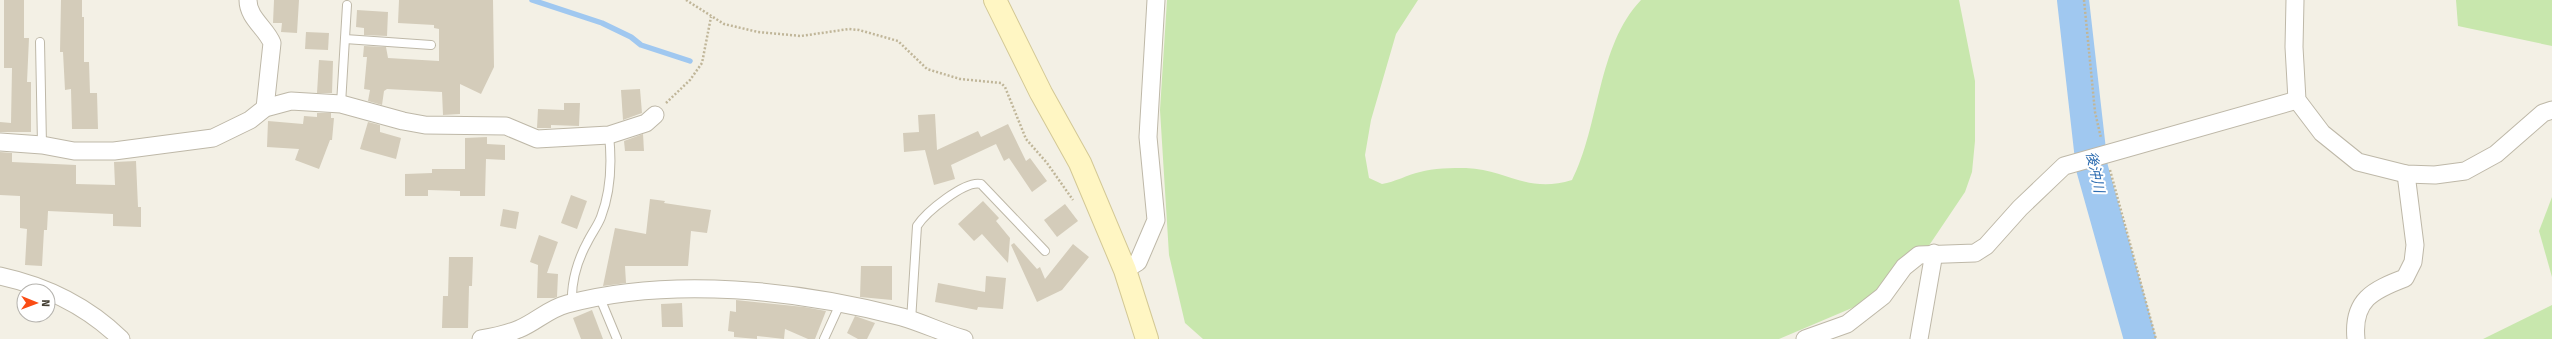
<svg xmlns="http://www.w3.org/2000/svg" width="2552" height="339" font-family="'Fira Sans','Noto Sans JP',sans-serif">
<rect width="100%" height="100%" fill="#f3f0e5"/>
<g fill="#c8e7ad">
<path d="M1167,0h251l-22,34 -25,86 -6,35 4,23 13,6c13,-2 25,-9 38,-12 13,-4 32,-4 46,-4 42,2 62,26 106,12 28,-55 25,-134 69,-180h318l16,81v60l-3,31 -7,20 -37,55 -36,44 -113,48h-576l-18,-16 -16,-68 -9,-145z"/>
<polygon points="2456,0 2552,0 2552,46 2458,26"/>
<polygon points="2552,197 2552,277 2539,231"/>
<polygon points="2552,305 2552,339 2483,339"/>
</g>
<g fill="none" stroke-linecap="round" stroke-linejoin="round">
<polyline stroke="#a0c8f0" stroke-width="5.5" points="532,0 602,23 631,37 641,45 690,61"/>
<polyline stroke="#a0c8f0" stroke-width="32" points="2073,0 2092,168 2140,339"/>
</g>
<g fill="#d4ccba">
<polygon points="4,0 24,0 24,38 29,38 27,82 31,82 31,132 0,132 0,122 11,123 12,68 4,68"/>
<polygon points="61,0 82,0 82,17 84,17 84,62 89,62 90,93 97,93 98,129 72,129 71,89 65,90 63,52 60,52"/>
<polygon points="274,0 299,0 297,33 281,32 282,23 273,23"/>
<polygon points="399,0 493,0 494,67 481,94 460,84 460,114 443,115 442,92 387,89 384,91 382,105 368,101 370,90 364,89 367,57 363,57 364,46 386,47 388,58 439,61 439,29 434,28 434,25 398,23"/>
<polygon points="357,10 388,12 387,36 364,35 364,28 356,27"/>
<polygon points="306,32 329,33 328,50 305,49"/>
<polygon points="319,60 333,61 332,93 317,93"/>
<polygon points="640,89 642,113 623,120 621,90"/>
<polygon points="564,103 580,103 579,126 551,125 551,128 537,128 538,109 564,110"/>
<polygon points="317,113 331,113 331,118 334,118 332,140 330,140 319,169 295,160 299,149 267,147 268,121 303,124 304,116 317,117"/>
<polygon points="935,114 937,150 978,131 981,137 1008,124 1026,161 1030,158 1047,181 1032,192 1009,158 1004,161 996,144 951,165 955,179 934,185 925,150 904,152 903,133 919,132 918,115"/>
<polygon points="368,122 380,125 380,132 401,138 396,159 360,149"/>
<polygon points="643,134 644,151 625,151 624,141"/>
<polygon points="487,137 487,144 505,145 505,160 486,159 485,196 460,196 460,191 428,190 428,196 405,196 405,174 432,173 432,169 465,169 465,138"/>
<polygon points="0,152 12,153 12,162 76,165 76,184 115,185 114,162 136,161 138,207 141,207 141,227 113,226 113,214 48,211 47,230 44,230 42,266 25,265 27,229 20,228 20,196 0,195"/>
<polygon points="571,195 587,201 577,229 561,223"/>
<polygon points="650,199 665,201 664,203 711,210 707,233 691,231 688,266 625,266 626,283 603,286 615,228 646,234"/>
<polygon points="983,201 999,218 996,221 1010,238 1008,263 982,234 974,241 958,224"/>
<polygon points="1065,204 1078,221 1057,237 1044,220"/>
<polygon points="503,209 519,212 516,229 500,226"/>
<polygon points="539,235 558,242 547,273 558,274 557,297 554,298 537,298 538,265 530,262"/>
<polygon points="1014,243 1037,269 1040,267 1045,279 1073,244 1089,257 1062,290 1037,302 1011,245"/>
<polygon points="449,257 473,257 472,286 469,286 468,328 442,328 443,296 448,296"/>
<polygon points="861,266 892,266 892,300 860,297"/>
<polygon points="986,276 1006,278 1003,309 978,307 977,310 935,302 938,283 985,292"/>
<polygon points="736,300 804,307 826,311 815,339 808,339 785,329 784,339 757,336 757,339 734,337 734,332 728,331 730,311 736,312"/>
<polygon points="682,303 683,327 662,327 661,304"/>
<polygon points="592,310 603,339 581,339 573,318"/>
<polygon points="855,316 875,323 867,339 858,339 847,333"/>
</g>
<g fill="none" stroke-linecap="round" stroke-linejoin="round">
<defs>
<g id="lane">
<polyline points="345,39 431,45"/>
<polyline points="40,42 42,145"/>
<polyline points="341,104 347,5"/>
<polyline points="600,298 617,339"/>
<path d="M572,303c-1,-21 6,-44 16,-62 4,-8 10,-16 13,-24 10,-26 11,-54 8,-82"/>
<path d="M911,321l6,-95c9,-14 48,-46 64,-42l64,67"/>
<polyline points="824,339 840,304"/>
</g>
<g id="street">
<path d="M248,0c0,18 18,28 24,43l-7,65"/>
<polyline points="2295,0 2294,47 2297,100 2322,133 2358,162 2406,174 2435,175 2465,171 2496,154 2543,113 2552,110"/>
<polyline points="0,142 42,145 74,151 114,151 213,138 250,120 265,108 291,101 341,104 403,121 425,125 506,126 537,139 609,135 646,123 655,115"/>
<polyline points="1125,270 1138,262 1156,220 1148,137 1156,0"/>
<path d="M0,276c46,10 87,30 121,63"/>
<path d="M481,339c13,-2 26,-5 38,-10 17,-7 29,-20 48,-25 105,-28 231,-14 335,13 21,6 41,16 62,22"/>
<polyline points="1805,339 1847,324 1883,296 1904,267 1919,255 1975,253 1986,246 2020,208 2064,166 2297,100"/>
<polyline points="1919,339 1934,253"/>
<path d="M2356,339c-4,-39 17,-49 49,-61l8,-16 2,-17 -9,-71"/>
</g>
<polyline id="secondary" points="995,0 1041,93 1080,163 1125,270 1147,339"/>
</defs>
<use href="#lane" stroke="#beb8a8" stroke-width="10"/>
<use href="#street" stroke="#beb8a8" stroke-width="19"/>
<use href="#secondary" stroke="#d3c895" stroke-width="24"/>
<g stroke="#c0b699" stroke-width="2.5" stroke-dasharray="2 2" stroke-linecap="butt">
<polyline points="686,0 724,24 758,32 801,36 849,29 859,30 898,41 927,69 960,79 1001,83 1005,87 1026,139 1047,163 1073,200"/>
<polyline points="2084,0 2095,112 2101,138"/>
<polyline points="666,103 690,80 702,63 711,17"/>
<polyline points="2110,170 2156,339"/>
</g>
<use href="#lane" stroke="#fff" stroke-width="8"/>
<use href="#street" stroke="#fff" stroke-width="17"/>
<use href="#secondary" stroke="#fff6c3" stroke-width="22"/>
</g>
<g text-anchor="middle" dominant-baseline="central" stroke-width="4" stroke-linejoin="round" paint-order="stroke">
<g font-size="14" font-style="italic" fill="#2e6db1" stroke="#fff">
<text transform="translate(2095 172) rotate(78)">後沖川</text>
</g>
</g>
<g transform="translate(36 303) rotate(91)"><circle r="19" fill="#ffffff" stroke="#b5b3ae"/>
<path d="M0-3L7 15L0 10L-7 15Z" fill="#fa4c14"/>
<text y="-6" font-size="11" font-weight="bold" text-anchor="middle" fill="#454035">N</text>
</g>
</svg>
